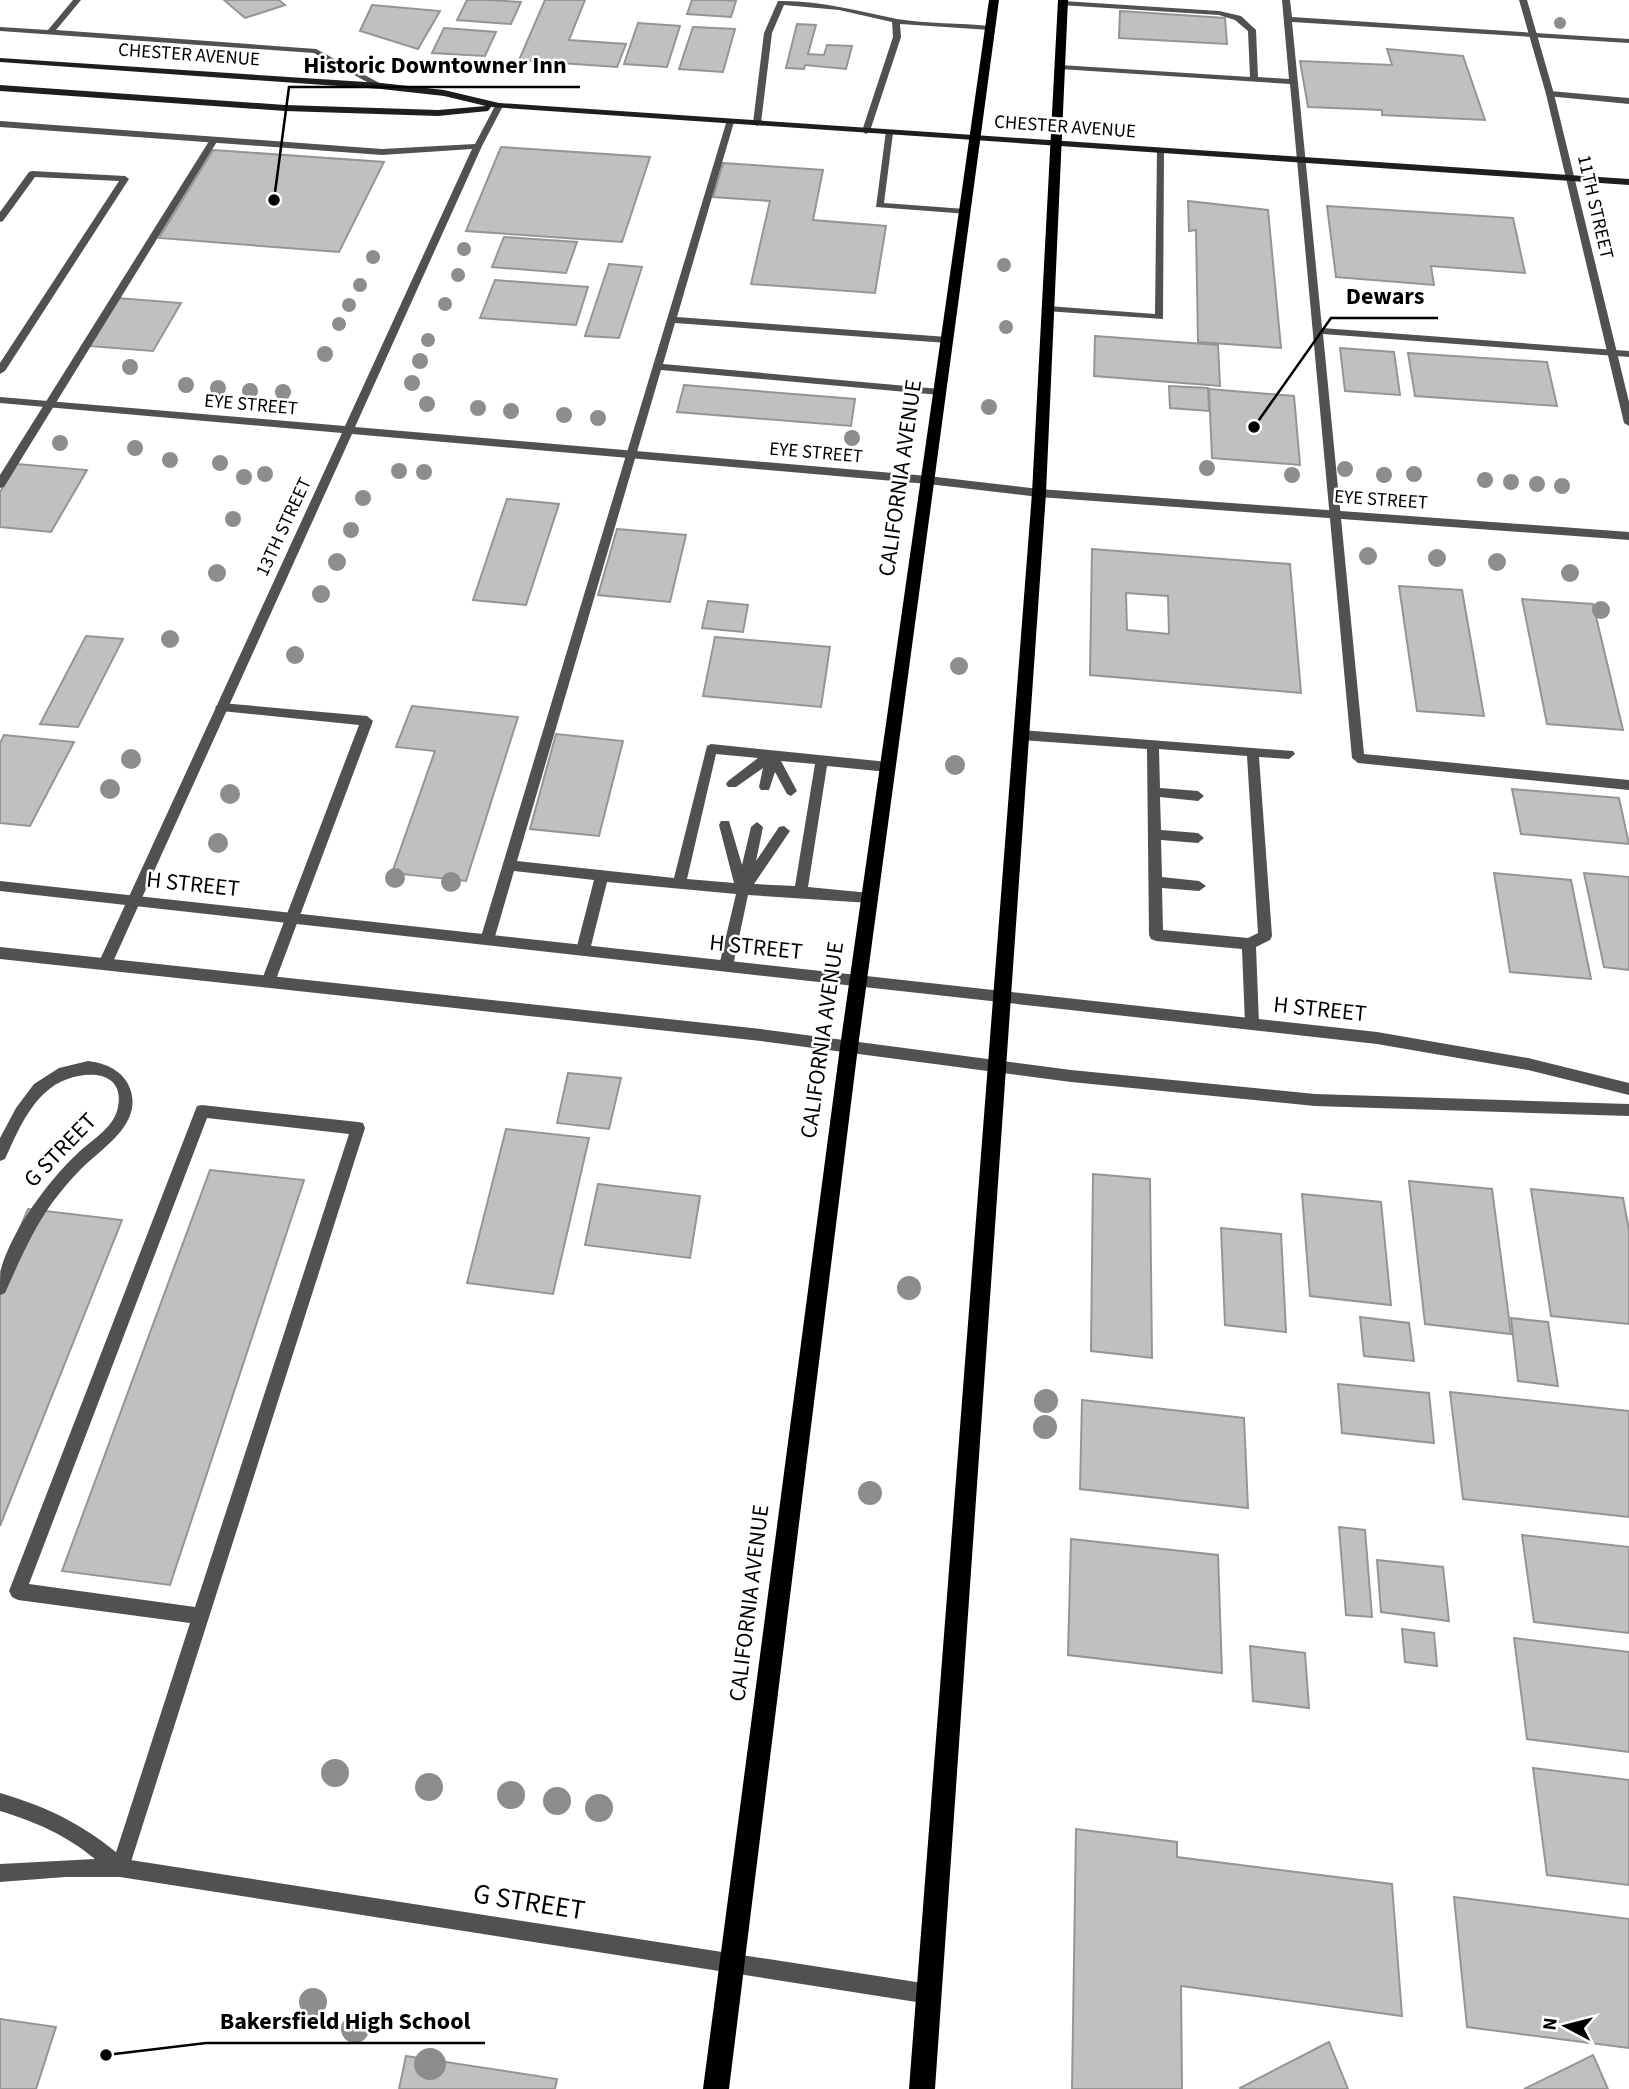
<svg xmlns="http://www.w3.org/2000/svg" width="1629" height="2089" font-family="'Source Sans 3',sans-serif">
<rect width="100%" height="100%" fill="#fff"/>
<g fill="#c0c0c0" stroke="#959595" stroke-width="2" fill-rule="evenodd">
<polygon points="224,0 279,0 285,5 245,18"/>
<polygon points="467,0 489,0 521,2 511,24 457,20"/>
<polygon points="545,0 585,0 569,40 626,44 617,67 519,60"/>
<polygon points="692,0 723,0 736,1 731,17 687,14"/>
<polygon points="372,5 440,11 418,49 360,31"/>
<polygon points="1120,11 1225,18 1227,44 1119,38"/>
<polygon points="638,23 680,26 667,67 624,64"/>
<polygon points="797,24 816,25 808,54 824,55 827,45 852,46 846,69 805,65 804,69 786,68"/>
<polygon points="693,27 735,29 723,72 679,69"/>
<polygon points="444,28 496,32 485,56 432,53"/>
<polygon points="1387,49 1463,56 1485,120 1382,115 1382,110 1308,107 1300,61 1392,65"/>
<polygon points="501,147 650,157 622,242 466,231"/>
<polygon points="213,150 384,162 339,252 159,238"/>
<polygon points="723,163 823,170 813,220 886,226 875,293 751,284 770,201 713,197"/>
<polygon points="1188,201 1268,210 1281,348 1198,342 1196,230 1189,231"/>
<polygon points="1327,206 1513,218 1525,273 1431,266 1434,285 1336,277"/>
<polygon points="504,237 577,242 566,273 492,267"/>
<polygon points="609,264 642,267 619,338 585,336"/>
<polygon points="495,280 588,287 576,325 480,318"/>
<polygon points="117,298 181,303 153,351 88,346"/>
<polygon points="1095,336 1218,345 1220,386 1094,376"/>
<polygon points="1340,348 1394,352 1400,395 1345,391"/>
<polygon points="1408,353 1547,362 1557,406 1415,396"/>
<polygon points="684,385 855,399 851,426 677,412"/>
<polygon points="1169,386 1208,388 1209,411 1170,408"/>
<polygon points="1209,389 1294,396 1300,465 1212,458"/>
<polygon points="17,464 87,470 51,532 0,527 0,492"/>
<polygon points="507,499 559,504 526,605 473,600"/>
<polygon points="617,529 686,535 670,602 598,595"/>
<path d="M1092,549l198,15 11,129 -211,-18zM1126,593l42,3 1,38 -42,-4z"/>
<polygon points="1399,586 1462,590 1484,716 1417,711"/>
<polygon points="1522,599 1593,604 1623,730 1547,724"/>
<polygon points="708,601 748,605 743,632 702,628"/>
<polygon points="86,636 123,639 78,727 40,724"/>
<polygon points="715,637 830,647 821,707 703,696"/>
<polygon points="412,706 518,717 466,881 392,873 435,751 396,747"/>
<polygon points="556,734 623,741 599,836 530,829"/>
<polygon points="4,735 74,742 30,826 0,823 0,743"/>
<polygon points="1512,789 1619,798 1629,844 1521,834"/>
<polygon points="1494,873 1571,880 1591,979 1510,972"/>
<polygon points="1584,873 1629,877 1629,970 1604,967"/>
<polygon points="568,1073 621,1078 609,1129 557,1123"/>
<polygon points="506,1129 589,1138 553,1294 467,1283"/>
<polygon points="210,1170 304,1180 170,1585 62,1571"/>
<polygon points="1093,1174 1150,1179 1152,1358 1091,1351"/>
<polygon points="1409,1181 1492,1189 1511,1334 1425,1324"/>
<polygon points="598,1184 700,1196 690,1258 585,1245"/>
<polygon points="1531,1189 1623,1198 1629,1230 1629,1324 1551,1316"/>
<polygon points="1302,1194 1381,1202 1391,1305 1310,1296"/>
<polygon points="28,1209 122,1220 0,1526 0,1274"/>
<polygon points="1221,1228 1281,1234 1286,1332 1225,1325"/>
<polygon points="1360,1317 1409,1323 1414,1361 1364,1356"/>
<polygon points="1511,1318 1548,1322 1558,1386 1518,1381"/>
<polygon points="1338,1384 1429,1393 1434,1443 1342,1433"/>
<polygon points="1450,1392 1629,1411 1629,1517 1463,1499"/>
<polygon points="1082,1400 1244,1418 1248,1508 1080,1489"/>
<polygon points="1339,1527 1365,1530 1372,1617 1346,1615"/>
<polygon points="1522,1535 1629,1547 1629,1633 1534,1622"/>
<polygon points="1071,1539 1218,1555 1222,1673 1068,1655"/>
<polygon points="1377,1560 1443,1567 1449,1621 1381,1612"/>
<polygon points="1402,1629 1434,1633 1437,1666 1405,1662"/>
<polygon points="1514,1638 1629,1652 1629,1752 1527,1739"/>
<polygon points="1250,1646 1305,1653 1309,1708 1253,1701"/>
<polygon points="1533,1768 1629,1780 1629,1885 1547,1875"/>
<polygon points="1076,1829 1177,1842 1177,1857 1392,1884 1402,2016 1181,1986 1182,2089 1072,2089"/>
<polygon points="1454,1897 1629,1919 1629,2048 1467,2027"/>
<polygon points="0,2019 56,2027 36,2089 0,2089"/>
<polygon points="1329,2042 1348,2089 1241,2089 1240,2088"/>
<polygon points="1593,2055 1608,2089 1524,2089"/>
<polygon points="406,2056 557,2079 555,2089 399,2089"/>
</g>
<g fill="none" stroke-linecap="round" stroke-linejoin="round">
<g fill="#515151" fill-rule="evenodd">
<polygon points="1282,0 1290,0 1292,17 1629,39 1629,43 1292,22 1322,328 1629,351 1629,357 1323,334 1364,754 1629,780 1629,790 1358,763 1352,758 1290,84 1060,69 1056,67 1060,65 1250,77 1248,31 1235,20 1219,15 1060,5 1059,3 1063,1 1219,11 1241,16 1256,30 1258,77 1289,79"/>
<path d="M778,1c41,-1 80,10 119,18 30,5 63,4 93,7l4,2 -4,2 -90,-6 1,13 -31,94 -4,3 -4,-3 31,-94 -1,-15 -53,-12 -55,-5 -12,28 -11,90 -4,3 -4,-3 11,-90z"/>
<polygon points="1550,91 1629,98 1629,104 1547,96 1547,92"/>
<path d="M727,120l7,2 -57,195 270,20 5,3 -5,3 -272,-20 -12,41 277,25 5,3 -5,3 -279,-25 -144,491 157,17 33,-132 4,-2 177,18 6,5 -6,5 -61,-6 -19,121 62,6 7,5 -7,5 -122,-8 -15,71 -2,4h-10l-2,-4 17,-72 -129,-12 -17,68 -2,4h-10l-2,-4 18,-70 -80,-9 -20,69 -2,4h-10l-2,-4zM716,754l42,4 -30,23 -2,3 2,3h8l27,-19 -4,19 2,3h8l6,-18 12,22 4,2 6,-5 -16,-30 34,3 -20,122 -41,-2 36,-53 -6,-5 -5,1 -23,34 7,-34 -6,-5 -6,5 -9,38 -13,-44h-8l-2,4 15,58 -47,-4z"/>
<polygon points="886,131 893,133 884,203 965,209 970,212 968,214 876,207"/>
<polygon points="211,138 218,140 4,487 0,488 0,475"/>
<polygon points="1157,149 1164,151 1163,319 1045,311 1043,309 1048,306 1155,314"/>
<polygon points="32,171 125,176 129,179 5,371 0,374 0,363 119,181 35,177 3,221 0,222 0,212 29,172"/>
<polygon points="221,703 367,716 373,721 275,982 273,986 263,986 261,982 359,725 221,711 215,707"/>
<path d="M1021,730l272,21 2,3 -6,5 -30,-2 13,179 -2,4 -14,7 3,77 -2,4h-10l-2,-4 -3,-75 -86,-8 -5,-2 -2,-4 -2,-186 -126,-9 -6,-5zM1159,749l88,7 11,177 -10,5 -85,-8 -1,-42 37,3 7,-5 -7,-5 -37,-4 -1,-37 37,3 6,-5 -6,-5 -37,-3 -1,-33 38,4 6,-5 -6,-5 -38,-3z"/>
<path d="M202,1105l156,17 5,1 2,5 -236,740 -2,7 -7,2 -7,-2 -2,-7 79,-245 -172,-23 -6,-3 -3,-6 186,-480 2,-5zM207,1118l142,16 -154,473 -166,-23z"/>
</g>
<g fill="#515151" fill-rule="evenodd">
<polygon points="73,0 81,0 56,30 316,49 385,86 378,88 314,53 0,31 0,27 48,30"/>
<polygon points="1519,0 1527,0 1554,94 1629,402 1629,426 1624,423 1546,94"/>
<polygon points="496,104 503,106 482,146 355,427 928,476 1039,489 1629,532 1629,540 1039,497 928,484 352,434 112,964 110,968 100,968 98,964 342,433 0,403 0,397 345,426 472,149 382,155 0,127 0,121 382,149 475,144"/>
<path d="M88,1061c16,2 32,8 40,23 19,38 -26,64 -48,86 -10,10 -19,21 -28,33 -20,28 -33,59 -47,90l-5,2c0,-8 0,-18 1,-26 11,-39 47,-88 76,-115 13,-13 34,-24 40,-43 13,-47 -46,-42 -70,-20 -20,17 -31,44 -42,68l-5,2v-23l16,-30 18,-24 25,-16z"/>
<path d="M0,1793c50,15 85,32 124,66l805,125 7,3 3,7 -3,7 -7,3 -809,-127h-55l-65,5v-18l95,-5c-29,-24 -59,-37 -95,-48z"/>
</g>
<g fill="#515151" fill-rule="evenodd">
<polygon points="0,881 1377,1032 1528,1058 1629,1083 1629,1095 1528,1070 1377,1044 0,891"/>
<polygon points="0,947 761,1029 1071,1070 1315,1094 1629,1104 1629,1116 1315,1106 1071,1082 761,1041 0,959"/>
</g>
<polygon fill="#1e1e1e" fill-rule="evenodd" points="0,58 381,83 444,90 499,103 1629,179 1629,185 491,107 488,111 438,116 285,111 0,91 0,85 285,105 438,110 486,106 444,96 381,89 0,62"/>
<g fill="#000" fill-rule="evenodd">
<polygon points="989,0 999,0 858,1047 729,2089 703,2089 840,1047"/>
<polygon points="1058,0 1068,0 1046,493 935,2089 909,2089 1032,493"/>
</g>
</g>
<g fill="#8d8d8d">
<circle cx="1560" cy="23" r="6"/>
<circle cx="464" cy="249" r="7"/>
<circle cx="373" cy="257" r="7"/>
<circle cx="1004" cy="265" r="7"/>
<circle cx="458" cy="275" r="7"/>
<circle cx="360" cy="285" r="7"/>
<circle cx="445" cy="304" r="7"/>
<circle cx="349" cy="305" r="7"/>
<circle cx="339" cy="324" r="7"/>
<circle cx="1006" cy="327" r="7"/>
<circle cx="428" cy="340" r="7"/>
<circle cx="325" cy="354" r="8"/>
<circle cx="420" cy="361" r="8"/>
<circle cx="130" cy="367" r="8"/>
<circle cx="412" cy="383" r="8"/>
<circle cx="186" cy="385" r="8"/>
<circle cx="218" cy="388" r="8"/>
<circle cx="250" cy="391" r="8"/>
<circle cx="283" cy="392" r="8"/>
<circle cx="427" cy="404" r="8"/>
<circle cx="989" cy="407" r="8"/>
<circle cx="478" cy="408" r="8"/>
<circle cx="511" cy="411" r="8"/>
<circle cx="564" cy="415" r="8"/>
<circle cx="598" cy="418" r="8"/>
<circle cx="852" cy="438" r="8"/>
<circle cx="60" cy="443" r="8"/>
<circle cx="135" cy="448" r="8"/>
<circle cx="170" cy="460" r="8"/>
<circle cx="220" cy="463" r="8"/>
<circle cx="1207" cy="468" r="8"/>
<circle cx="1345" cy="469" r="8"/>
<circle cx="399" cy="471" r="8"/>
<circle cx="424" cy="472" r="8"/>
<circle cx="265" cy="474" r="8"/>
<circle cx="1414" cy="474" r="8"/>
<circle cx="1292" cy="475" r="8"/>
<circle cx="1384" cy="475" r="8"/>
<circle cx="244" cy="477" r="8"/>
<circle cx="1485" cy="480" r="8"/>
<circle cx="1511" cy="482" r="8"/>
<circle cx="1537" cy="484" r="8"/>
<circle cx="1562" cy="486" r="8"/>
<circle cx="363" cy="498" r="8"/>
<circle cx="233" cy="519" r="8"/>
<circle cx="351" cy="530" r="8"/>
<circle cx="1368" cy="556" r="9"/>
<circle cx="1437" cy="558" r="9"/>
<circle cx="337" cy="562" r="9"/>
<circle cx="1497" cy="562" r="9"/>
<circle cx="217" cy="573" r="9"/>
<circle cx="1570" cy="573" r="9"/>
<circle cx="321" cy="594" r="9"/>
<circle cx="1601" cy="610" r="9"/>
<circle cx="170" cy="639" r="9"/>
<circle cx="295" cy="655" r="9"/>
<circle cx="959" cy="666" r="9"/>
<circle cx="131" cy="759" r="10"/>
<circle cx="955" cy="765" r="10"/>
<circle cx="110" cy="789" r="10"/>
<circle cx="230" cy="794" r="10"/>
<circle cx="218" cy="843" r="10"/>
<circle cx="395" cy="878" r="10"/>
<circle cx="451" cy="882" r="10"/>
<circle cx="909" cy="1288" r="12"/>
<circle cx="1046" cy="1401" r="12"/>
<circle cx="1045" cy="1427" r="12"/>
<circle cx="870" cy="1493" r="12"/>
<circle cx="335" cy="1773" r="14"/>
<circle cx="429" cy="1787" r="14"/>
<circle cx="511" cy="1795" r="14"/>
<circle cx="557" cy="1801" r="14"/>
<circle cx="599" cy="1808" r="14"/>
<circle cx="313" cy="2002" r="14"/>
<circle cx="355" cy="2029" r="14"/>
<circle cx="430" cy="2064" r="16"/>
</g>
<g text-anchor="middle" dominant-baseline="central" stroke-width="5" stroke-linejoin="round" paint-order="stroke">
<g font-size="19" fill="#000" stroke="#fff">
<text transform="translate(189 55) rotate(4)">CHESTER AVENUE</text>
<text transform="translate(1065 127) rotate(4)">CHESTER AVENUE</text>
<text transform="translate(1595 207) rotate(77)">11TH STREET</text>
<text transform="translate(251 405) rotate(5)">EYE STREET</text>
<text transform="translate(816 453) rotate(5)">EYE STREET</text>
<text transform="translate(1381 500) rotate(4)">EYE STREET</text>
<text transform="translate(284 527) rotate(-65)">13TH STREET</text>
</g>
<g font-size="23" fill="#000" stroke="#fff">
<text transform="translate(900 478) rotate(-82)">CALIFORNIA AVENUE</text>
<text transform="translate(193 884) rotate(6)">H STREET</text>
<text transform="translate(756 947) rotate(6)">H STREET</text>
<text transform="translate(1320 1009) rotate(6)">H STREET</text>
<text transform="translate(822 1040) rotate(-82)">CALIFORNIA AVENUE</text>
<text transform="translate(60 1150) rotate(-46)">G STREET</text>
<text transform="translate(749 1603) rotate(-83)">CALIFORNIA AVENUE</text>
</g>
<g font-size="28" fill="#000" stroke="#fff">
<text transform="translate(529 1902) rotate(9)">G STREET</text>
</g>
</g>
<path fill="none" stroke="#000" stroke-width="2.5" d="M274 200L289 87H580M1254 427L1331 318H1438M106 2055L206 2043H485"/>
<g fill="#000" stroke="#fff" stroke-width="2.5">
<circle cx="274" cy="200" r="7"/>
<circle cx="1254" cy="427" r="7"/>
<circle cx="106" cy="2055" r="7"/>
</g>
<g font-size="24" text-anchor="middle" font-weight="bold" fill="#000" stroke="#fff" stroke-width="5" stroke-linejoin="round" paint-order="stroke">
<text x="435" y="73">Historic Downtowner Inn</text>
<text x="1385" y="304">Dewars</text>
<text x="345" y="2029">Bakersfield High School</text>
</g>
<g transform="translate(1566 2026) rotate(277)" stroke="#ffffff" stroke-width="5" paint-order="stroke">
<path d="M0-5L12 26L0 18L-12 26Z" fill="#000000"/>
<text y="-10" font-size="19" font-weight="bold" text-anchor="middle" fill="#000000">N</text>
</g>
</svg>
